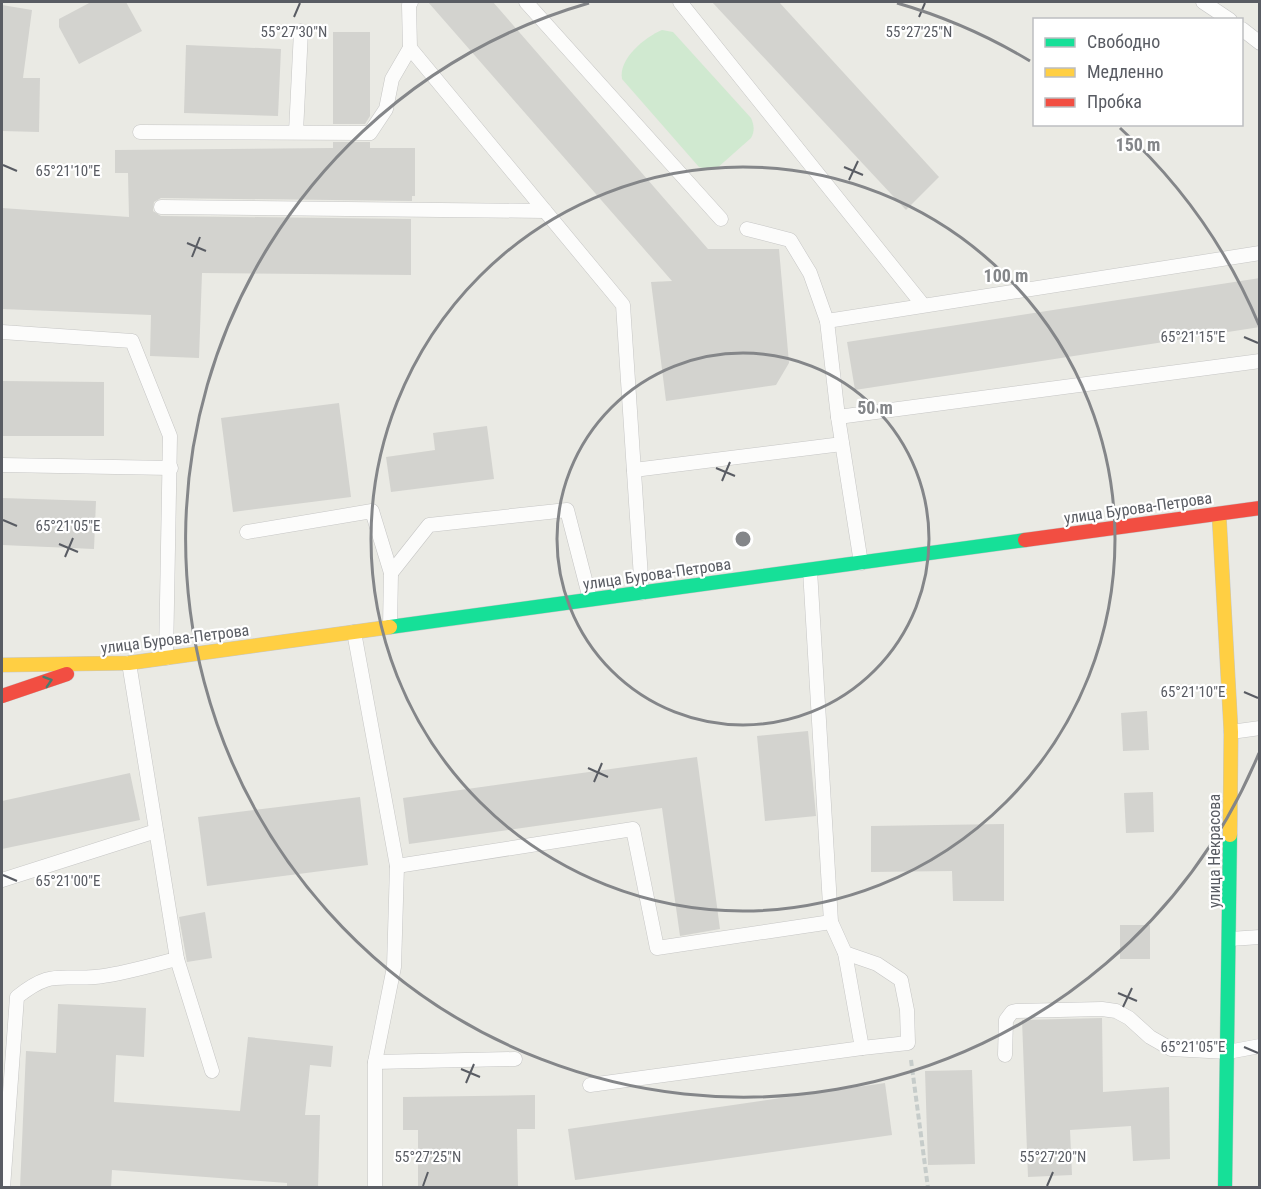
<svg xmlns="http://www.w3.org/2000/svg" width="1261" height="1189" font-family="'Roboto Condensed',sans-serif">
<rect width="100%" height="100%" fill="#eaeae4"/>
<path fill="#d0e9d0" d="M662,30l11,2 78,86c3,7 4,13 0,20l-35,31 -6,1 -11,-3 -77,-88c-4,-20 23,-42 40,-49z"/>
<g fill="#d3d3cf">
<polygon points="91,2 126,2 142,31 79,64 59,27 59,19"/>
<polygon points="428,2 493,2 708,249 779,249 789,363 776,385 666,401 651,282 672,281"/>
<polygon points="712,2 779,2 939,177 906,210"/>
<polygon points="2,5 32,10 23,78 40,78 39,132 2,131"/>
<polygon points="333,32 370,32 370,116 365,124 333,124"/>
<polygon points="186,45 281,49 278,116 184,113"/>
<polygon points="333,142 370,142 370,148 415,148 415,196 412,196 412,201 161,198 154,202 153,211 161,216 411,219 411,275 202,273 199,358 150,356 151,315 2,309 2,208 129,217 128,173 115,173 115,150 333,148"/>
<polygon points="1260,278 1260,327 855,390 847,342"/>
<polygon points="2,381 104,382 104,436 2,436"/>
<polygon points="339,403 351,497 233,512 221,418"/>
<polygon points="487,426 494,479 391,492 386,457 435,450 433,433"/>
<polygon points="2,498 96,501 94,549 2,545"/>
<polygon points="1147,711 1149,750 1123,751 1121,713"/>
<polygon points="808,731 816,816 765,821 757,736"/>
<polygon points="697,757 720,929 680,936 662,808 409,844 403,798"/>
<polygon points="130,773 140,820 2,849 2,801"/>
<polygon points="1153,792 1154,832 1126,833 1124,793"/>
<polygon points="360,797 368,865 207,886 198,817"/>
<polygon points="1004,824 1004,901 953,901 952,871 871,872 871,826"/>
<polygon points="205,912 212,958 187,962 179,917"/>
<rect x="1120" y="925" width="30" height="34"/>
<polygon points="58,1004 146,1008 144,1057 116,1055 114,1102 240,1111 248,1037 333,1046 331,1067 310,1065 305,1115 320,1115 318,1188 287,1188 287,1183 112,1170 111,1188 20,1188 26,1051 56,1053"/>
<polygon points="1102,1018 1103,1092 1169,1087 1170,1159 1133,1161 1131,1126 1070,1130 1072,1175 1028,1177 1022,1020"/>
<polygon points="972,1070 975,1164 928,1165 925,1071"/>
<polygon points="885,1083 892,1135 575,1180 568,1129"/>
<polygon points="535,1095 535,1129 517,1129 518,1188 418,1188 418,1130 403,1130 403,1097"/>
</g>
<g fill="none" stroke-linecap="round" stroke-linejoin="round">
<defs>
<g id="lane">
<polyline points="411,2 409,5 410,48 623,305 642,593"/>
<polyline points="526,2 721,219"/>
<polyline points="680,2 923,305"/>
<polyline points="1203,2 1230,20"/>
<polyline points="1242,29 1260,43"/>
<polyline points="140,132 370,133 386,109 392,79 410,48"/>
<polyline points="296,132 301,31"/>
<polyline points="161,207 545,211"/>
<polyline points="747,229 790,240 810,273 827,321"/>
<polyline points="2,332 132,341 170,436 166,658"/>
<polyline points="838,417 1260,361"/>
<polyline points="2,465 171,468"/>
<polyline points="634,470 842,444"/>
<polyline points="247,532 372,511 391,573 390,627"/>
<polyline points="861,563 838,417 827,321 1260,253"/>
<polyline points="391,573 429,525 567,510 590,599"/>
<polyline points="354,632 397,866 394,967 375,1062 375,1188"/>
<polyline points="1231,732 1260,728"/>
<polyline points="397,866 633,829 657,948 831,922"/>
<polyline points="2,880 156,831"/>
<polyline points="1230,939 1260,937"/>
<polyline points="845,953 877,964 901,980 907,1010 908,1043 862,1048"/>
<polyline points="177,959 212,1071"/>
<polyline points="1005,1055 1006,1020 1012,1012 1016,1011 1102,1009 1116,1011 1129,1018 1150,1037 1171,1049 1228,1052 1260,1046"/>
<polyline points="375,1062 515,1059"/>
<polyline points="590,1085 862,1048 845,953 831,922 810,570"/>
<path d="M3,1188l14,-191c34,-27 40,-17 78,-20 25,-2 57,-12 82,-18l-48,-296"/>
</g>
<g id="fast">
<polyline points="390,627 1025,540"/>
<polyline points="1225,1188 1230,835"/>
</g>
<g id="slow">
<polyline points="1219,514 1231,732 1230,835"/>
<polyline points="2,665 129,663 390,627"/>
</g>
<g id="jam">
<polyline points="1025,540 1260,508"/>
<polyline points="2,696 67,674"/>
</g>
</defs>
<use href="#lane" stroke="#c6c6c5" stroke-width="15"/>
<use href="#fast" stroke="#c6c7c6" stroke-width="15"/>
<use href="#slow" stroke="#c6c7c6" stroke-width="15"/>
<use href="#jam" stroke="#c6c7c6" stroke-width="15"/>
<polyline stroke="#c6ccca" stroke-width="4" stroke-dasharray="6 3" stroke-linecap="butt" points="911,1060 928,1188"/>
<use href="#lane" stroke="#fcfcfb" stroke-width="14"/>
<use href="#fast" stroke="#16e098" stroke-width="14"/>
<use href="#slow" stroke="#ffcf43" stroke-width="14"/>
<use href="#jam" stroke="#f24e42" stroke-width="14"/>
</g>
<defs><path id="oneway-chevron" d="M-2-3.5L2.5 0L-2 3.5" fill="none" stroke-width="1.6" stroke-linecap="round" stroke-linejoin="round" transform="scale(1.5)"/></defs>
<use stroke="#487d70" href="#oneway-chevron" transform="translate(48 681) rotate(-18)"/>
<path fill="none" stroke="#595c63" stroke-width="2" d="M294,17l6,-14M919,17l6,-14M3,165l14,6M844,167l19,8M849,180l9,-19M187,243l19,8M192,257l8,-20M1244,337l14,6M716,468l19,8M722,481l8,-19M3,520l14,6M59,544l19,8M65,557l8,-19M1244,692l14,6M588,768l20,9M594,782l8,-19M3,875l14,6M1118,993l19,8M1123,1007l9,-19M1244,1047l14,6M461,1069l19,8M466,1083l8,-19M423,1186l5,-14M1047,1186l6,-14"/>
<g fill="none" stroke="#848689" stroke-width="3">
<circle cx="743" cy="539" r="186"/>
<circle cx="743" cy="539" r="372"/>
<path d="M1259 753A558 558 0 1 1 589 3M897 3A558 558 0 0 1 1030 61M1120 128A558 558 0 0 1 1259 325"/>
</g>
<g text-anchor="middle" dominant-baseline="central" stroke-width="4.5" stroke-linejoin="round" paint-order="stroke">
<g font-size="16" fill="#595c63" stroke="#fff">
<text transform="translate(1138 508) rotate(-8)">улица Бурова-Петрова</text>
<text transform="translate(657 574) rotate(-8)">улица Бурова-Петрова</text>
<text transform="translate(175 639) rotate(-7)">улица Бурова-Петрова</text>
<text transform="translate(1214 851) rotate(-90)">улица Некрасова</text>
</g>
</g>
<g font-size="15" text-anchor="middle" fill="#595c63" stroke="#fff" stroke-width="4.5" stroke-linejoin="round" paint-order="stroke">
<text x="294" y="37">55°27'30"N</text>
<text x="919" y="37">55°27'25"N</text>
<text x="68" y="176">65°21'10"E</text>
<text x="1193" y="342">65°21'15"E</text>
<text x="68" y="531">65°21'05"E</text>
<text x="1193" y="697">65°21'10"E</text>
<text x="68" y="886">65°21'00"E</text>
<text x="1193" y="1052">65°21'05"E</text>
<text x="428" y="1162">55°27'25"N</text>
<text x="1053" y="1162">55°27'20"N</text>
</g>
<circle cx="743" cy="539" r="9" fill="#848689" stroke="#fff" stroke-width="3"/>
<g font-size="18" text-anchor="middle" font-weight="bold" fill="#848689" stroke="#fff" stroke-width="4.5" stroke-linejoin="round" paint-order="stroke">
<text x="1138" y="151">150 m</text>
<text x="1006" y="282">100 m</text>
<text x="875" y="414">50 m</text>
</g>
<rect width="1261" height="1189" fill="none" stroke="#595c63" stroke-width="6"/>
<rect x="1033" y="18" width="210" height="108" fill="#ffffff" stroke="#bdbec1" stroke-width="1.5"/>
<rect x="1045" y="38" width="30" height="9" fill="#16e098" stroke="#bdbec1" stroke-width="1.5"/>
<text x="1087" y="48" font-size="18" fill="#595c63">Свободно</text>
<rect x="1045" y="68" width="30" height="9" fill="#ffcf43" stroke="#bdbec1" stroke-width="1.5"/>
<text x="1087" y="78" font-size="18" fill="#595c63">Медленно</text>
<rect x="1045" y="98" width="30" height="9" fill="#f24e42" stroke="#bdbec1" stroke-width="1.5"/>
<text x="1087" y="108" font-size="18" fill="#595c63">Пробка</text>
</svg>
